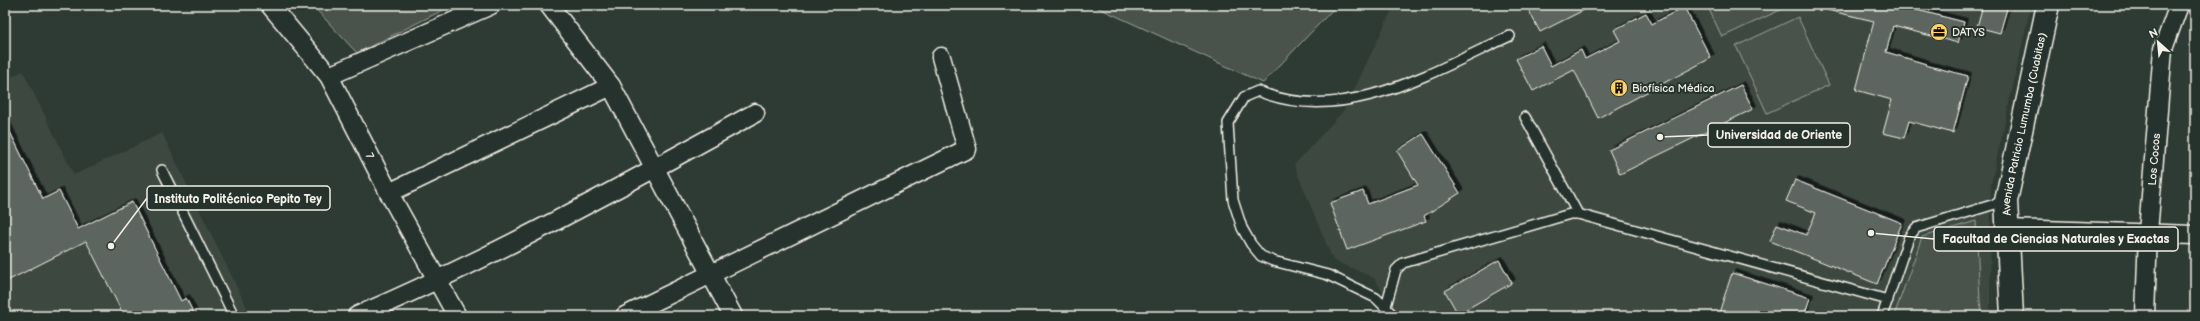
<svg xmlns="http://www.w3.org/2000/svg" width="2200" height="321" font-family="'Balsamiq Sans',sans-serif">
<defs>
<filter id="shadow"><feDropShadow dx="3.5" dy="-3.5" stdDeviation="0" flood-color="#0009"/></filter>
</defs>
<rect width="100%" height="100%" fill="#2e3b34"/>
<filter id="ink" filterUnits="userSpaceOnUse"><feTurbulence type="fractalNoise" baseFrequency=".025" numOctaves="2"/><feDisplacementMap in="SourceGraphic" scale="8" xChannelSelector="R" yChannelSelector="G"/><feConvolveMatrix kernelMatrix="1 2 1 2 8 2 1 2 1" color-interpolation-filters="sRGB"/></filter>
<g filter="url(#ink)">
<g fill="#3c4841">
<polygon points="1394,5 2031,5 1991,184 1990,316 1398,316 1374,278 1333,260 1294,165 1345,109"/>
<polygon points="23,71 74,175 162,133 251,316 5,316 5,80"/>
</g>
<g fill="#48524c" stroke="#9ea29a">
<polygon points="312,5 453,5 357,53"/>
<polygon points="1092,5 1337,5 1263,83"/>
<polygon points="1707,5 1791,5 1722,37"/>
<polygon points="1798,17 1829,85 1767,113 1736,46"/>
<polygon points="1976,221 1980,301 1982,316 1894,316 1922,237"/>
</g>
<g fill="#5c655e" stroke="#f4f1e8" filter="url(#shadow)">
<polygon points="1526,5 1594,5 1540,32"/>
<polygon points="1828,5 1914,5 1913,9 1964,22 1958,43 1893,26 1886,52 1926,64 1925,65 1968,76 1953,133 1909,121 1904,138 1883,133 1892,100 1856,90 1874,21 1827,10"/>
<polygon points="1983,5 2008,5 2000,33 1977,27"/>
<polygon points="1684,7 1711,58 1598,118 1574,70 1533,91 1516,59 1541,46 1551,66 1581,50 1585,59 1620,41 1614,30 1646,13 1652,24"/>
<polygon points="1741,85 1753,109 1620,174 1609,150"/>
<polygon points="5,122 43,199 59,191 78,229 132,202 181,301 186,298 195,316 124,316 86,241 5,282"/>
<polygon points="1423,134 1460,193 1424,216 1426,221 1347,250 1330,203 1363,191 1368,204 1418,185 1397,151"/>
<polygon points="1795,180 1902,223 1877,284 1770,241 1777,224 1806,235 1816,213 1786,201"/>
<polygon points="1499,260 1512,283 1458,314 1445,291"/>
<polygon points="1732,273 1810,298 1804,316 1718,316"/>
</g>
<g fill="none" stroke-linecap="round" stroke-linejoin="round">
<defs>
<g id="service">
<polyline points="1525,117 1578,214"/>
<polyline points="162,170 234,316"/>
<polyline points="1386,306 1396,270 1403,263 1570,214 1578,214 1888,300"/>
<path d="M1394,316l-18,-18 -48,-23 -55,-14 -12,-5 -10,-12 -9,-16 -9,-28 -5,-77 16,-26 14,-6c85,36 176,-20 252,-55"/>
<polyline points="1882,316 1909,237 1916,228 2005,201"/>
</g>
<g id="minor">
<path id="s1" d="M270,5l59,71 60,117 68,123"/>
<polyline points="549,5 611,86 733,316"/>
<polyline points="329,76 491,5"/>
<polyline points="389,193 611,86"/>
<polyline points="2008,229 2195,235"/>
<path d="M357,316c137,-59 268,-131 398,-203"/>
<polyline points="625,316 967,149 941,57"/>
<path id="s2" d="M2145,316l3,-84 15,-183 16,-44"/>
</g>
<g id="secondary">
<path id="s3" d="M2012,316l-6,-115 42,-196"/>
</g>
</defs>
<use href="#service" stroke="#f4f1e8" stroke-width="12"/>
<use href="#minor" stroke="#f4f1e8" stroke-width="21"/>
<use href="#secondary" stroke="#f4f1e8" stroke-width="25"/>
<use href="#service" stroke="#26332d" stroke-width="9"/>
<use href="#minor" stroke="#26332d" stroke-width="18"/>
<use href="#secondary" stroke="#26332d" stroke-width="22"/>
</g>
</g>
<defs>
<symbol id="office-disc" viewBox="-11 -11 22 22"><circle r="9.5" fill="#ffd166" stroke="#26332d"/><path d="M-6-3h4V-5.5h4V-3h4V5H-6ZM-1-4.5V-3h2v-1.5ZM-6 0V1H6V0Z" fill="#111"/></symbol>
<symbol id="building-disc" viewBox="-11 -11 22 22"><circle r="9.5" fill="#ffd166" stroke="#26332d"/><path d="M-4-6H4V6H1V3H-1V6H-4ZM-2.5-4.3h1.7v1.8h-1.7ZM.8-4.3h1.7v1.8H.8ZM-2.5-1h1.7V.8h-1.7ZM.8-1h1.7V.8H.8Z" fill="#111"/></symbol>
</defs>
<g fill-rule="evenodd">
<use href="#office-disc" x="1929" y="22" width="20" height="20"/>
<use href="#building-disc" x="1609" y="78" width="20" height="20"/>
</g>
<g text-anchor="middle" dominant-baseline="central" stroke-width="4" stroke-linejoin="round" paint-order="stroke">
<g font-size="11" fill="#f4f1e8" stroke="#26332d" text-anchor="start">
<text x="1952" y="32">DATYS</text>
<text x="1632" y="88">Biofísica Médica</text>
</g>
<g font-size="11" fill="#f4f1e8" stroke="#26332d">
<text stroke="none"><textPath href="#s3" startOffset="194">Avenida Patricio Lumumba (Cuabitas)</textPath></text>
<text stroke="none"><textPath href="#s1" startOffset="182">7</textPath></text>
<text stroke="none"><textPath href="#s2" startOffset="157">Los Cocos</textPath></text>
</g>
</g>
<path fill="none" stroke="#f4f1e8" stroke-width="1.5" d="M1660 137L1708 135M111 246L147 198M1871 233L1934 239"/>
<g fill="#f4f1e8" stroke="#26332d" stroke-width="1.5">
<circle cx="1660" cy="137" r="4"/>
<circle cx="111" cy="246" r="4"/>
<circle cx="1871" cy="233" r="4"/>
</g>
<g fill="#26332d" stroke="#f4f1e8" stroke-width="1.5">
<rect x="1708" y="123" width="142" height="24" rx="4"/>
<rect x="147" y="186" width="183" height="24" rx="4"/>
<rect x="1934" y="227" width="244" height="24" rx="4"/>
</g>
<g font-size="12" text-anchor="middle" font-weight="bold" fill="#f4f1e8">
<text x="1779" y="139">Universidad de Oriente</text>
<text x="238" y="203">Instituto Politécnico Pepito Tey</text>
<text x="2056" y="243">Facultad de Ciencias Naturales y Exactas</text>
</g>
<rect width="2200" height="321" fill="none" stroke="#26332d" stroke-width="20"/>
<rect x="10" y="10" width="2180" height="301" fill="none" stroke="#f4f1e8" stroke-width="1.5" filter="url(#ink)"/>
<g transform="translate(2158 42) rotate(333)" stroke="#26332d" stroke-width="3" paint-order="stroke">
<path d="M0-3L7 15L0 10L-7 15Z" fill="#f4f1e8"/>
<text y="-6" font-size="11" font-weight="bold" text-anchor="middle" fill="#f4f1e8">N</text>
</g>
</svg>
